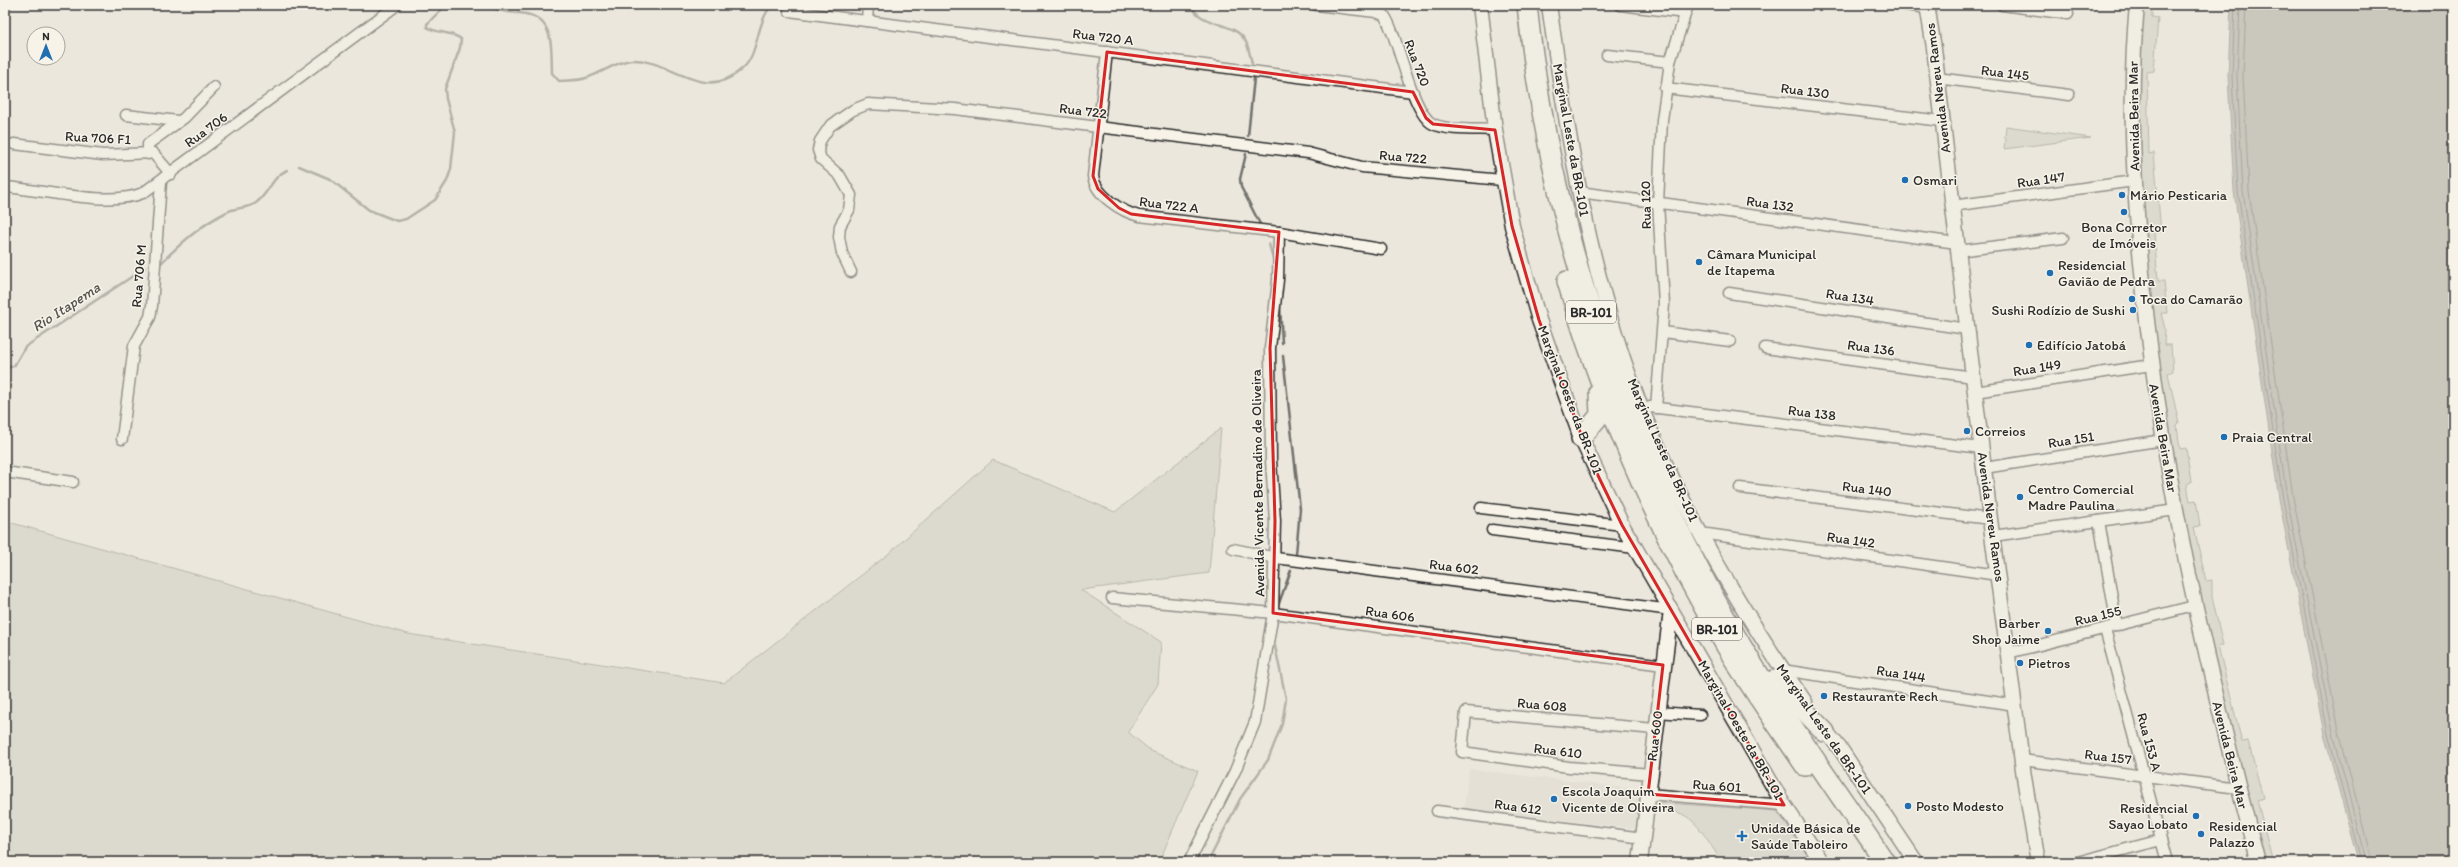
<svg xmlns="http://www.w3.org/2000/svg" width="2458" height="867" font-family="Itim,sans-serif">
<rect width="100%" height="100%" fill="#ebe7dd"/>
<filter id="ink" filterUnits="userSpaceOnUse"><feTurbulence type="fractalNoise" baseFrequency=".025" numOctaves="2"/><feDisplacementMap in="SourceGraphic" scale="8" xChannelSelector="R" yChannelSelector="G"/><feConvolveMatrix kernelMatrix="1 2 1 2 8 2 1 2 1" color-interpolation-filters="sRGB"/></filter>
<g filter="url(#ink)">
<polygon fill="#dbd7ce" points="1469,769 1643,790 1639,829 1464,809"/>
<g fill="#cbc8bf" stroke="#7b7a75">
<polygon points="2142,5 2152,5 2152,17 2158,18 2154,71 2147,72 2149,154 2154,153 2161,232 2154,233 2158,281 2164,281 2167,313 2161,313 2165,329 2164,345 2171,345 2173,371 2168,373 2179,424 2177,426 2180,449 2186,448 2191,482 2187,484 2190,501 2196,500 2200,526 2194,527 2206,581 2212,580 2212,597 2223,645 2218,646 2242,742 2248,741 2263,798 2257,800 2273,862 2263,862 2202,619 2151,331 2137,127"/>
<polygon points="2006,126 2091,138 2004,149"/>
<polygon points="1221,428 1209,573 1081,590 1161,642 1158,684 1128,732 1151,751 1198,771 1159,862 5,862 5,521 408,634 724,683 887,555 993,460 1115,512"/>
<path d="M1652,802l125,9 35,51h-90c-20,-29 -31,-60 -71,-49z"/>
</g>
<polygon fill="#a29f98" stroke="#72716c" points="2231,5 2453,5 2453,862 2358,862 2324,734 2279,499 2234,192 2228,76"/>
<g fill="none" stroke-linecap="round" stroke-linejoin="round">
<g stroke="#5b5957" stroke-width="1">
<polyline points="2235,5 2232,76 2238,192 2283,499 2328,733 2361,862"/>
<polyline points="2240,5 2237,76 2243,191 2287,498 2333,732 2366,862"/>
<polyline points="2246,5 2243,76 2249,191 2293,497 2339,731 2372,862"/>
</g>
<g stroke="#72716c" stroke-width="2.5">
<path d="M489,5c9,7 18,7 29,8 37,2 33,32 34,60l7,8c9,-1 19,0 27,-3 14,-4 31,-17 46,-18 39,-1 72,45 111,8 16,-14 13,-46 29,-63"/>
<path d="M1191,5c10,23 44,15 55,37 3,6 4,15 6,21"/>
<polyline points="1248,136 1254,78"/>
<polyline points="1246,154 1240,179 1241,187 1261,226"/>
<path d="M299,166l31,13 39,31 28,11 9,-2 29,-19 12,-19 4,-12 4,-37 -9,-33 -1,-10 15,-41 1,-9c-10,-8 -23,-5 -34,-12v-3l19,-19"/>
<polyline points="1269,244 1274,263"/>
<path d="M161,263c20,-20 41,-39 66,-51 9,-5 20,-3 29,-9 13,-10 16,-26 31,-33"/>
<polyline points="1280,305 1282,343"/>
<polyline points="1283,356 1300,509 1296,554"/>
<polyline points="5,368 14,366 25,347 145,268"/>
<polyline points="1278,606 1291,570"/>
<polyline points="1208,862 1240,799 1268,760 1282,724 1286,699 1274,641"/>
</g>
<defs>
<g id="street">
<path d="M1316,5l60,7 8,3c15,21 27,98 49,109 14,7 46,5 62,6"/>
<polyline points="1620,5 1685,13"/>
<polyline points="1905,5 1928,8"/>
<polyline points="2002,5 2068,14"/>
<polyline points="789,11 1413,92"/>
<polyline points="867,21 868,5"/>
<path d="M1107,52l-14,124c2,19 29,36 46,40l140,16 102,17"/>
<polyline points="1607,55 1670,62"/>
<polyline points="1937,78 2069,95"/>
<polyline points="1665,88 1942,121"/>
<polyline points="126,115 178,121"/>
<polyline points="14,144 103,155 153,153 171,174"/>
<polyline points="148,154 148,144 184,118 214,87"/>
<path d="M5,187c38,3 104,20 138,6l254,-188"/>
<polyline points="1579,192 1957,243"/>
<polyline points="1952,206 2134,181"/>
<polyline points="1957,251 2063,238"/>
<polyline points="851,272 842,253 839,237 840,226 849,210 851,195 840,176 821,159 818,150 820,141 830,126 853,110 868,104 955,109 1098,127 1308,153 1362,167 1502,180"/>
<polyline points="1729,293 1967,329"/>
<polyline points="1663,332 1730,341"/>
<polyline points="1765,348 1973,377"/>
<polyline points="1975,392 2151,365"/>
<polyline points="1650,407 1981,448"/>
<polyline points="1656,408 1664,304 1658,203 1662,120 1670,62 1688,5"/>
<polyline points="122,439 134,346 150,317 152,306 161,182"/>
<polyline points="1984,468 2163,440"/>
<polyline points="5,472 73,482"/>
<polyline points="1740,488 1990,519"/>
<polyline points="1481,508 1622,525"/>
<polyline points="2099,521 2117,626"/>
<polyline points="1492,530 1635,548"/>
<polyline points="1700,533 1998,575"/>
<polyline points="1993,536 2176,510"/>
<polyline points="1233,549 1276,558 1671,610"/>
<polyline points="1112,598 1273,613 1663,665"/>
<polyline points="2105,629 2167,862"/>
<polyline points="2008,653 2194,606"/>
<polyline points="1782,670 2015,705"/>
<polyline points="1657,712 1700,715"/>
<polyline points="2022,760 2238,788"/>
<polyline points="1650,774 1569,767 1462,752 1466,712 1655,729"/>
<polyline points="1648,794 1784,805"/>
<polyline points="1437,811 1643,838"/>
<polyline points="1189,862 1235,771 1255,722 1273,613 1275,521 1271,460 1270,348 1278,280 1279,232"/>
<polyline points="2077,862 2161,840"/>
</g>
<g id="secondary">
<polyline points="1480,5 1495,130 1512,226 1539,320 1581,438 1622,525 1784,805 1822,862"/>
<path d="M1549,5c19,135 41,273 91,400 42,106 100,204 165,297"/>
<polyline points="1927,5 1934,48 1990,519 2024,777 2038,862"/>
<path d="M2137,5c-8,86 -4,171 4,257 18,204 65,402 117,600"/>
<polyline points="1820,724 1841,750 1916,862"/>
<polyline points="1640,862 1671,610"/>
</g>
<g id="highway">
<path d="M1527,5c23,222 96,435 207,628 46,79 100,153 151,229"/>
<path d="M1567,281c38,128 92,252 160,367 24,41 52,79 78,118"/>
<polyline points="1581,438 1600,415 1599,392"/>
<polyline points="1774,680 1825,732"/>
</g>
</defs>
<use href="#street" stroke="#2b2b2b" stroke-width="13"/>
<use href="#secondary" stroke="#2b2b2b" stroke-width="17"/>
<use href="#highway" stroke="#2b2b2b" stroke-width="22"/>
<use href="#street" stroke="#f7f3e8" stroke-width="10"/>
<use href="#secondary" stroke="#f7f3e8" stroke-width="14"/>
<use href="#highway" stroke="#f7f3e8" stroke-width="19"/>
</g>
</g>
<path d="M0 0H2458V867H0ZM1107,52l306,40 13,26 7,6 62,6 17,96 27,94 51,139 32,66 162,280 -136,-11 15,-129 -390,-52 2,-92 -5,-173 9,-116 -148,-18 -12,-6 -21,-19 -5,-13z" fill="#ebe7dd" fill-opacity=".55" fill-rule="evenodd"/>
<path fill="none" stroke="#d62828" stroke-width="3" stroke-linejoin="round" d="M1107,52l306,40 13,26 7,6 62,6 17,96 27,94 51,139 32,66 162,280 -136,-11 15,-129 -390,-52 2,-92 -5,-173 9,-116 -148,-18 -12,-6 -21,-19 -5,-13z"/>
<g fill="#1f6fb2" stroke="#f7f3e8" stroke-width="1.5">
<circle cx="1905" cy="180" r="4"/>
<circle cx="2122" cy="195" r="4"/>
<circle cx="2124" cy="212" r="4"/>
<circle cx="1699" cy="262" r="4"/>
<circle cx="2050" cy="273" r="4"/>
<circle cx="2132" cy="299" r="4"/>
<circle cx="2133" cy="310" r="4"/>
<circle cx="2029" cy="345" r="4"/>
<circle cx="1967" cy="431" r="4"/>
<circle cx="2224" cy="437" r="4"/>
<circle cx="2020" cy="497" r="4"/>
<circle cx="2048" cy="631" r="4"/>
<circle cx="2020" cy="663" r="4"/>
<circle cx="1824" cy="696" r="4"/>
<circle cx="1554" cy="799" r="4"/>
<circle cx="1908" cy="806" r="4"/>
<circle cx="2196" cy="816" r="4"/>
<circle cx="2201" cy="834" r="4"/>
<path d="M1740 830h4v4h4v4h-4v4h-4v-4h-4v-4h4z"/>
</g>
<g text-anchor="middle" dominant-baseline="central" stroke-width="3" stroke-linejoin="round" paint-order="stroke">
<g fill="#f7f3e8" stroke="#686764" stroke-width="1">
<rect x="1566" y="301" width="50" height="22" rx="3"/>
<rect x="1692" y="618" width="50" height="22" rx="3"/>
</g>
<g font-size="13" font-weight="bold" fill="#2b2b2b">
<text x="1591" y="312">BR-101</text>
<text x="1717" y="629">BR-101</text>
</g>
<g font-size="14" fill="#2b2b2b" stroke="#f7f3e8">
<text transform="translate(1103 37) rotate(7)">Rua 720 A</text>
<text transform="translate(1417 63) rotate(69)">Rua 720</text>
<text transform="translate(2005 73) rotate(7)">Rua 145</text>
<text transform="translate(1938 88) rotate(-97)">Avenida Nereu Ramos</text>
<text transform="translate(1805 91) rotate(7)">Rua 130</text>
<text transform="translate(1083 111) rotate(7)">Rua 722</text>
<text transform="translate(2134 116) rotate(-91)">Avenida Beira Mar</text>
<text transform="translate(206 130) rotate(-36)">Rua 706</text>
<text transform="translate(98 138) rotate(3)">Rua 706 F1</text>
<text transform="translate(1571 140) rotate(80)">Marginal Leste da BR-101</text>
<text transform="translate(1403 157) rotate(5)">Rua 722</text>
<text transform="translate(2041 180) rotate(-8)">Rua 147</text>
<text transform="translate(1770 204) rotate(8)">Rua 132</text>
<text transform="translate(1169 205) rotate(7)">Rua 722 A</text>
<text transform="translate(1646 205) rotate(-91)">Rua 120</text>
<text transform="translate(139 276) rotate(-85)">Rua 706 M</text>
<text transform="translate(1850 297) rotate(9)">Rua 134</text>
<text transform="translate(1871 348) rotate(8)">Rua 136</text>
<text transform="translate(2037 368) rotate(-9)">Rua 149</text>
<text transform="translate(1570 400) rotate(69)">Marginal Oeste da BR-101</text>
<text transform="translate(1812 413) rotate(7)">Rua 138</text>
<text transform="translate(2163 438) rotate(80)">Avenida Beira Mar</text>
<text transform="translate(2071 440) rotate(-9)">Rua 151</text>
<text transform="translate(1663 450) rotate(66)">Marginal Leste da BR-101</text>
<text transform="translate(1258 483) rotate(-91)">Avenida Vicente Bernadino de Oliveira</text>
<text transform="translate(1867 489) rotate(7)">Rua 140</text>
<text transform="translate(1991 517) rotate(82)">Avenida Nereu Ramos</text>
<text transform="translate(1851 540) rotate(8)">Rua 142</text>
<text transform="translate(1454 567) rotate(7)">Rua 602</text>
<text transform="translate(1390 614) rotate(8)">Rua 606</text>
<text transform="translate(2098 616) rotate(-14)">Rua 155</text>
<text transform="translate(1901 674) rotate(9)">Rua 144</text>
<text transform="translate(1542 705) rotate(5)">Rua 608</text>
<text transform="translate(1824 729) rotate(55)">Marginal Leste da BR-101</text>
<text transform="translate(1741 730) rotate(60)">Marginal Oeste da BR-101</text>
<text transform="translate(1655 736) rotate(-83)">Rua 600</text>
<text transform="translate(2149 742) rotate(75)">Rua 153 A</text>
<text transform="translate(1558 751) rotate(7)">Rua 610</text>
<text transform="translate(2230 755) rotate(76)">Avenida Beira Mar</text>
<text transform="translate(2108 757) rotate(7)">Rua 157</text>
<text transform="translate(1717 786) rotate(4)">Rua 601</text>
<text transform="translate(1518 807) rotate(8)">Rua 612</text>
</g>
<g font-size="14" fill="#2b2b2b" stroke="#f7f3e8" text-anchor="start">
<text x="1913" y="180">Osmari</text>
<text x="2130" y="195">Mário Pesticaria</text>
<text x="2124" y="227" text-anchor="middle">Bona Corretor<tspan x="2124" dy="16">de Imóveis</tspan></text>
<text x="1707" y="254">Câmara Municipal<tspan x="1707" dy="16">de Itapema</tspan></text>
<text x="2058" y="265">Residencial<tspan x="2058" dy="16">Gavião de Pedra</tspan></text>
<text x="2140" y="299">Toca do Camarão</text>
<text x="2125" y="310" text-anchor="end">Sushi Rodízio de Sushi</text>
<text x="2037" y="345">Edifício Jatobá</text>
<text x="1975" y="431">Correios</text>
<text x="2232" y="437">Praia Central</text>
<text x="2028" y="489">Centro Comercial<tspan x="2028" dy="16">Madre Paulina</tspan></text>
<text x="2040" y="623" text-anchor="end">Barber<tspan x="2040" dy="16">Shop Jaime</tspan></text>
<text x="2028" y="663">Pietros</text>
<text x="1832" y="696">Restaurante Rech</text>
<text x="1562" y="791">Escola Joaquim<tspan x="1562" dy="16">Vicente de Oliveira</tspan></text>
<text x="1916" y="806">Posto Modesto</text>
<text x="2188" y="808" text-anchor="end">Residencial<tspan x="2188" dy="16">Sayao Lobato</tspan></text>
<text x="2209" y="826">Residencial<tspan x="2209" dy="16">Palazzo</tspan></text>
<text x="1751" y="828">Unidade Básica de<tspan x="1751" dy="16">Saúde Taboleiro</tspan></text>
</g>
<g font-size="15" font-style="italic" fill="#555451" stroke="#f7f3e8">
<text transform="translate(66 307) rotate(-33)">Rio Itapema</text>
</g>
</g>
<rect width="2458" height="867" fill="none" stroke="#f7f3e8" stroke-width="20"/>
<rect x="10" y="10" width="2438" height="847" fill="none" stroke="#2b2b2b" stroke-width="1.5" filter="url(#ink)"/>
<g transform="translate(46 46)"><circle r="19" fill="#f7f3e8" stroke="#a5a39c"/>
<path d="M0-3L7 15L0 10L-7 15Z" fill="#1f6fb2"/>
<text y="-6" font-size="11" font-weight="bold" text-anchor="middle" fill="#2b2b2b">N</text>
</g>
</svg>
